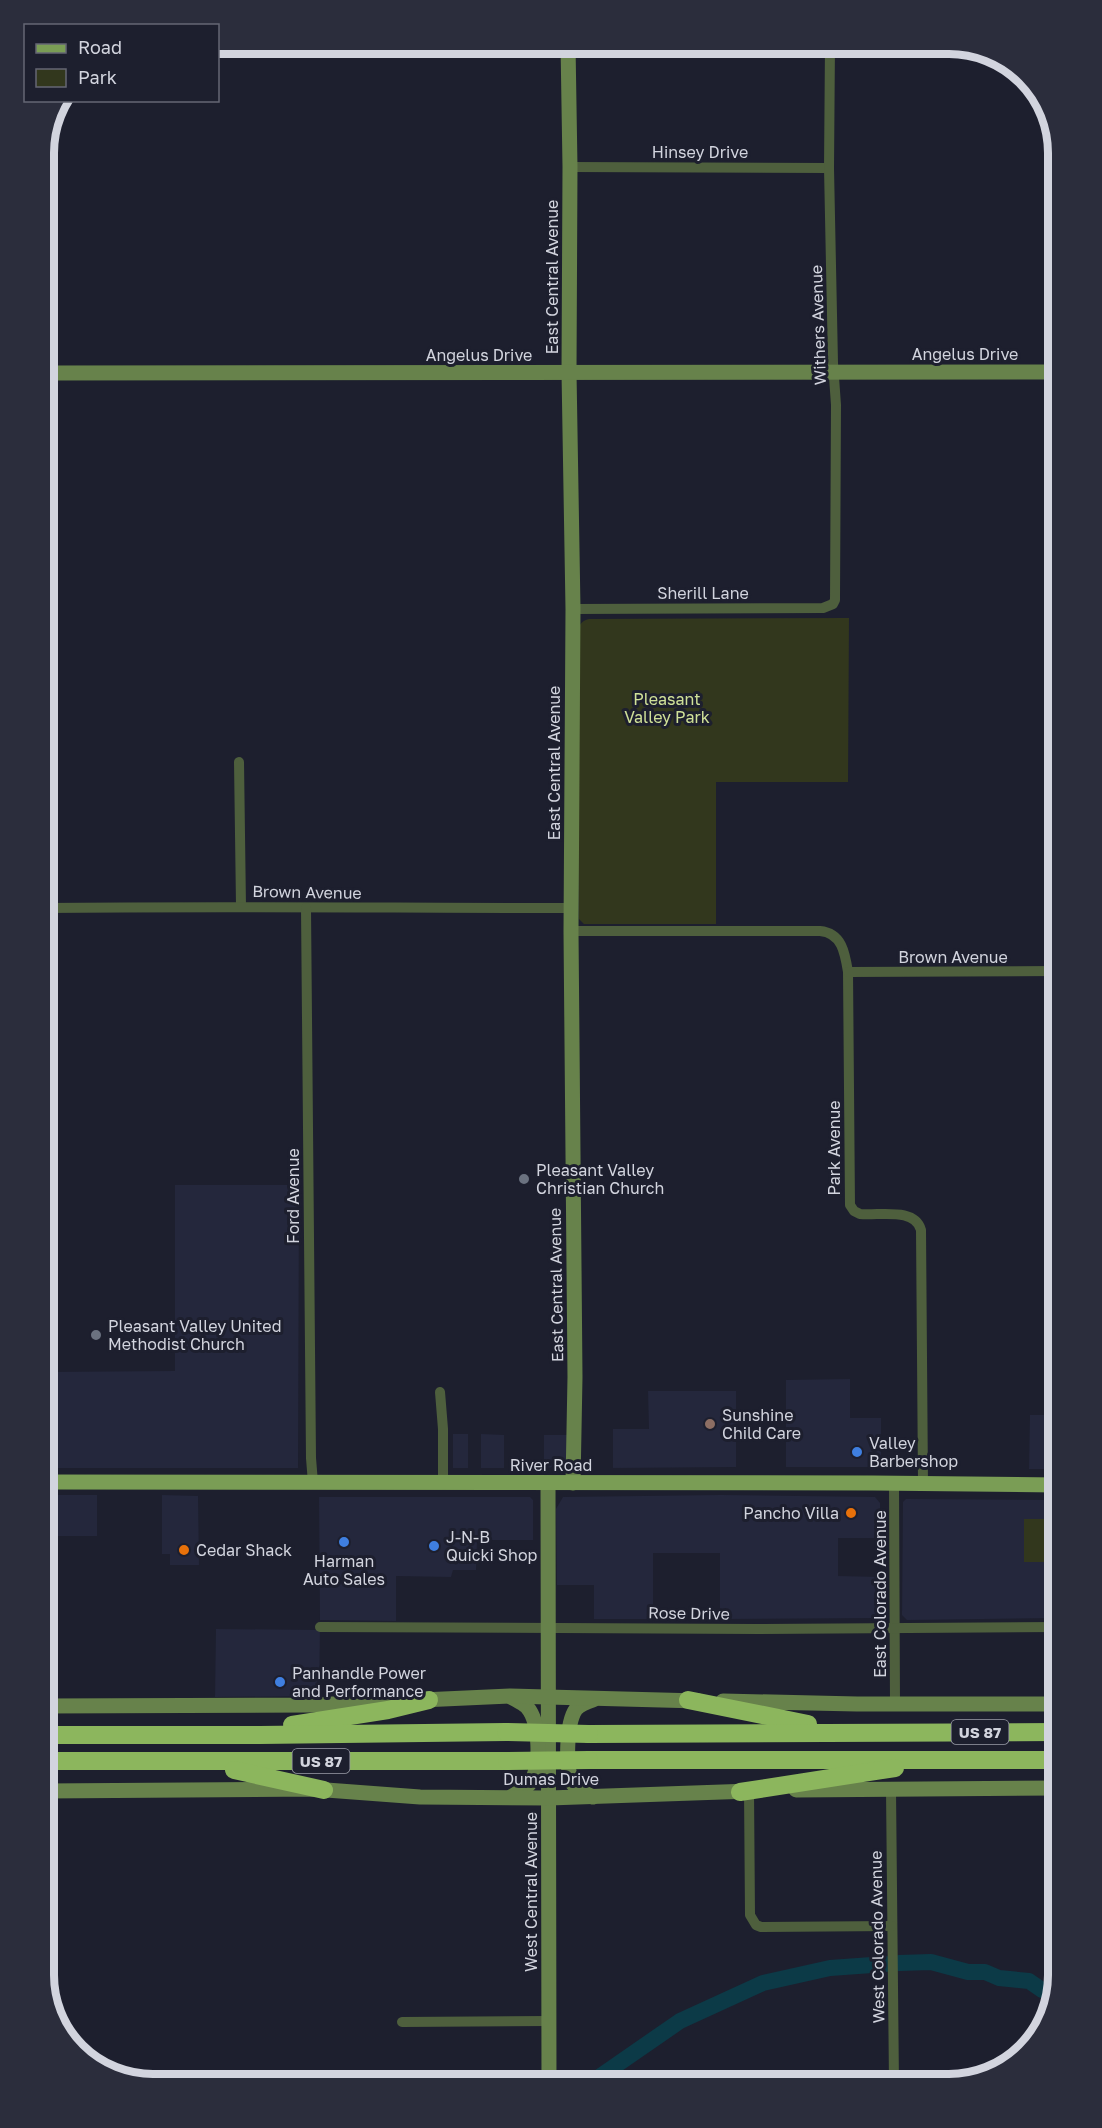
<svg xmlns="http://www.w3.org/2000/svg" width="1102" height="2128" font-family="'Golos Text',sans-serif">
<rect width="100%" height="100%" fill="#1d1f2e"/>
<g fill="#24273c">
<polygon points="175,1185 299,1185 298,1468 53,1468 48,1464 46,1372 175,1371"/>
<polygon points="850,1379 850,1418 881,1418 881,1467 786,1467 786,1380"/>
<polygon points="648,1391 736,1391 736,1467 613,1468 613,1429 649,1429"/>
<polygon points="1030,1415 1058,1415 1058,1469 1029,1469"/>
<rect x="453" y="1434" width="15" height="34"/>
<polygon points="481,1434 504,1435 504,1468 481,1468"/>
<polygon points="544,1435 567,1435 567,1461 565,1466 544,1468"/>
<rect x="44" y="1495" width="53" height="41"/>
<polygon points="162,1495 198,1496 199,1565 170,1565 170,1554 162,1554"/>
<polygon points="721,1495 875,1497 880,1503 880,1538 838,1538 838,1576 881,1577 881,1618 720,1619 720,1553 653,1553 653,1619 594,1619 594,1585 557,1585 556,1509 563,1497"/>
<polygon points="319,1497 530,1497 533,1500 533,1540 477,1540 476,1570 453,1570 451,1577 396,1576 396,1621 320,1620"/>
<polygon points="906,1499 1058,1500 1058,1618 907,1620 902,1615 903,1502"/>
<polygon points="216,1629 320,1630 319,1696 215,1697"/>
</g>
<g fill="#32371d">
<path d="M849,618l-1,164h-132v142h-132l-5,-5 -2,-287c3,-8 4,-11 12,-13z"/>
<polygon points="1024,1519 1056,1519 1057,1562 1024,1562"/>
</g>
<g fill="none" stroke-linecap="round" stroke-linejoin="round">
<g stroke="#0c3a47" stroke-width="16">
<polyline points="899,1963 931,1962 968,1972 985,1972 999,1978 1029,1981 1042,1990 1054,1991"/>
<polyline points="589,2084 680,2021 763,1983 830,1968 886,1964"/>
</g>
<g stroke="#4e5f3d" stroke-width="10">
<polyline points="218,45 959,45"/>
<polyline points="570,167 829,168"/>
<polyline points="573,609 823,608 833,604 835,600 836,405 833,363 829,168 830,44"/>
<polyline points="239,762 241,906"/>
<path d="M44,908c175,-2 351,0 527,0"/>
<polyline points="306,908 311,1458 313,1483"/>
<path d="M571,931h249c22,2 25,22 28,41l2,233 4,6 6,3c19,2 55,-7 61,16l2,253"/>
<polyline points="848,972 1058,971"/>
<polyline points="440,1392 443,1429 443,1483"/>
<polyline points="894,1483 895,1704"/>
<polyline points="320,1627 756,1629 1058,1627"/>
<polyline points="891,1790 894,2084"/>
<polyline points="749,1791 750,1915 756,1925 761,1927 892,1926"/>
<polyline points="402,2022 549,2021"/>
<polyline points="946,2084 949,2084"/>
</g>
<g stroke="#67824b" stroke-width="15">
<polyline points="568,44 570,167 569,372 573,609 571,931 575,1377 573,1483"/>
<polyline points="44,373 1058,372"/>
<polyline points="548,1483 549,2084"/>
<path d="M511,1697c5,3 12,6 16,10 13,15 15,60 3,76 -4,6 -13,10 -19,14"/>
<path d="M593,1700c-6,2 -13,5 -17,9 -10,14 -11,60 -3,75 4,6 13,10 20,13"/>
<polyline points="723,1701 857,1704 1058,1704"/>
<polyline points="44,1706 311,1705 510,1696 699,1701"/>
<polyline points="796,1790 1058,1788"/>
<polyline points="44,1791 313,1789 420,1797 549,1798 751,1791"/>
</g>
<polyline stroke="#7a9d55" stroke-width="15" points="44,1482 873,1483 1058,1485"/>
<g stroke="#8cb65d" stroke-width="18">
<polyline points="688,1700 808,1724"/>
<polyline points="292,1725 388,1710 429,1700"/>
<polyline points="589,1734 1058,1732"/>
<polyline points="44,1735 260,1735 506,1732"/>
<polyline points="589,1760 1058,1760"/>
<polyline points="44,1761 507,1761"/>
<polyline points="234,1770 324,1790"/>
<polyline points="740,1792 895,1768"/>
</g>
<g stroke="#8cb65d" stroke-width="18">
<polyline points="506,1732 589,1734"/>
<polyline points="507,1761 589,1760"/>
</g>
</g>
<g fill="#6b7280" stroke="#1d1f2e" stroke-width="2">
<circle cx="524" cy="1179" r="6"/>
<circle cx="96" cy="1335" r="6"/>
</g>
<circle fill="#8d6e63" stroke="#1d1f2e" stroke-width="2" cx="710" cy="1424" r="6"/>
<g fill="#3f7fe0" stroke="#1d1f2e" stroke-width="2">
<circle cx="857" cy="1452" r="6"/>
<circle cx="344" cy="1542" r="6"/>
<circle cx="434" cy="1546" r="6"/>
<circle cx="280" cy="1682" r="6"/>
</g>
<g fill="#e8710a" stroke="#1d1f2e" stroke-width="2">
<circle cx="851" cy="1513" r="6"/>
<circle cx="184" cy="1550" r="6"/>
</g>
<g text-anchor="middle" dominant-baseline="central" stroke-width="6" stroke-linejoin="round" paint-order="stroke">
<g fill="#1d1f2e" stroke="#9c9ea9" stroke-width="1.5">
<rect x="951.5" y="1720" width="57" height="24" rx="4.5"/>
<rect x="292.5" y="1749" width="57" height="24" rx="4.5"/>
</g>
<g font-size="15" font-weight="bold" fill="#d2d4de">
<text x="980" y="1732">US 87</text>
<text x="321" y="1761">US 87</text>
</g>
<g font-size="16" fill="#d2d4de" stroke="#1d1f2e">
<text x="700" y="152">Hinsey Drive</text>
<text transform="translate(552 277) rotate(-90)">East Central Avenue</text>
<text transform="translate(818 325) rotate(-92)">Withers Avenue</text>
<text x="965" y="354">Angelus Drive</text>
<text x="479" y="355">Angelus Drive</text>
<text x="703" y="593">Sherill Lane</text>
<text transform="translate(554 763) rotate(-90)">East Central Avenue</text>
<text transform="translate(307 892) rotate(1)">Brown Avenue</text>
<text x="953" y="957">Brown Avenue</text>
<text transform="translate(834 1148) rotate(-90)">Park Avenue</text>
<text transform="translate(293 1196) rotate(-90)">Ford Avenue</text>
<text transform="translate(556 1285) rotate(-91)">East Central Avenue</text>
<text x="551" y="1465">River Road</text>
<text transform="translate(880 1594) rotate(-90)">East Colorado Avenue</text>
<text transform="translate(689 1613) rotate(1)">Rose Drive</text>
<text x="551" y="1779">Dumas Drive</text>
<text transform="translate(531 1892) rotate(-90)">West Central Avenue</text>
<text transform="translate(877 1937) rotate(-91)">West Colorado Avenue</text>
</g>
<g font-size="16" fill="#d0e198" stroke="#1d1f2e">
<text x="667" y="699">Pleasant<tspan x="667" dy="18">Valley Park</tspan></text>
</g>
<g font-size="16" fill="#d2d4de" stroke="#1d1f2e" text-anchor="start">
<text x="536" y="1170">Pleasant Valley<tspan x="536" dy="18">Christian Church</tspan></text>
<text x="108" y="1326">Pleasant Valley United<tspan x="108" dy="18">Methodist Church</tspan></text>
<text x="722" y="1415">Sunshine<tspan x="722" dy="18">Child Care</tspan></text>
<text x="869" y="1443">Valley<tspan x="869" dy="18">Barbershop</tspan></text>
<text x="839" y="1513" text-anchor="end">Pancho Villa</text>
<text x="446" y="1537">J-N-B<tspan x="446" dy="18">Quicki Shop</tspan></text>
<text x="196" y="1550">Cedar Shack</text>
<text x="344" y="1561" text-anchor="middle">Harman<tspan x="344" dy="18">Auto Sales</tspan></text>
<text x="292" y="1673">Panhandle Power<tspan x="292" dy="18">and Performance</tspan></text>
</g>
</g>
<path d="M0 0H1102V2128H0ZM153 54H949A99 99 0 0 1 1048 153V1975A99 99 0 0 1 949 2074H153A99 99 0 0 1 54 1975V153A99 99 0 0 1 153 54Z" fill="#2b2d3c" fill-rule="evenodd"/>
<path fill="none" stroke="#d2d4de" stroke-width="8" d="M153 54H949A99 99 0 0 1 1048 153V1975A99 99 0 0 1 949 2074H153A99 99 0 0 1 54 1975V153A99 99 0 0 1 153 54Z"/>
<rect x="24" y="24" width="195" height="78" fill="#1d1f2e" stroke="#656774" stroke-width="1.5"/>
<rect x="36" y="44" width="30" height="9" fill="#7a9d55" stroke="#656774" stroke-width="1.5"/>
<text x="78" y="54" font-size="18" fill="#d2d4de">Road</text>
<rect x="36" y="69" width="30" height="18" fill="#32371d" stroke="#656774" stroke-width="1.5"/>
<text x="78" y="84" font-size="18" fill="#d2d4de">Park</text>
</svg>
